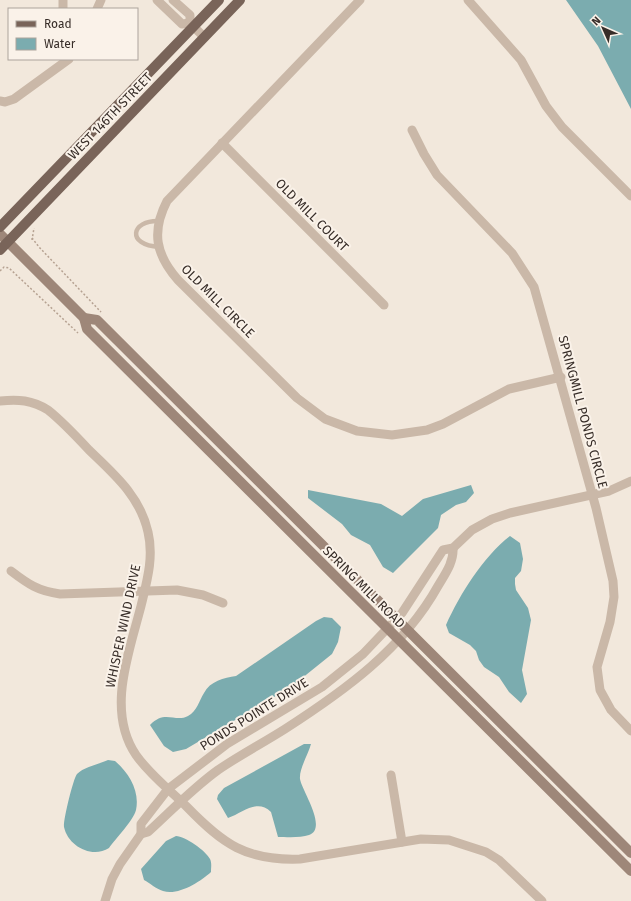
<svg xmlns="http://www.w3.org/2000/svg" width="631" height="901" font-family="'Fira Sans',sans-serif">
<rect width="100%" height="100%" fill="#f2e8dc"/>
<g fill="#7bacaf">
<polygon points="566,0 631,0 631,109 598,46"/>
<polygon points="471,485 474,493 466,502 456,505 441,515 438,528 393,573 383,567 370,545 351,535 342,524 308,498 308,490 381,504 402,516 423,499"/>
<path d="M510,536l10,7 3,16 -2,12 -6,7v6l1,6 12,18 3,12 -9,50 5,24 -6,9 -12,-11 -10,-15 -15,-10 -5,-7 -3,-9 -6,-6 -21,-12 -3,-8c14,-31 37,-68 64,-89z"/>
<path d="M324,617l8,1 9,9 -3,15 -6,12 -41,33 -105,62 -13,3 -9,-6 -14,-21c15,-16 25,-2 38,-9 9,-5 11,-15 16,-23 6,-12 20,-15 32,-17l80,-55z"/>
<path d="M304,744h7c-3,11 -12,25 -11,35 2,12 28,49 9,56 -8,3 -22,2 -31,2l-7,-25c-14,-14 -28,1 -43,6l-11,-19 1,-4 6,-7z"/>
<path d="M108,760l7,1c14,12 25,30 21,49 -3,11 -20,28 -27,38 -17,11 -41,-2 -45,-21 -1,-6 9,-48 13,-53 7,-7 22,-10 31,-14z"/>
<path d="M176,836c9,0 30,15 34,23 2,4 1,9 1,13 -11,10 -33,24 -48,19 -7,-2 -13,-8 -19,-11l-3,-11 25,-28z"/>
</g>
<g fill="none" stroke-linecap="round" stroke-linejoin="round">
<g stroke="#b6a292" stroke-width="1.5" stroke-dasharray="2 2" stroke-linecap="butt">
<polyline points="32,238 39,247 101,312"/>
<polyline points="32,240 34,228"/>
<polyline points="0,271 4,267 9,268 78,333"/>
</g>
<path stroke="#cab8a8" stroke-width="4.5" d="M159,221c-28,-1 -33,24 0,26"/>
<g stroke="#cab8a8" stroke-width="9">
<polyline points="157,0 182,24 190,23"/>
<polyline points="173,0 190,15 190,23 204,37"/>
<path d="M360,0l-193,201c-16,31 -11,54 11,79l119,118 28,21 32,12 35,4 35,-5 16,-6 66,-35 52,-12"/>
<polyline points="468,0 521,60 546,106 562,127 631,196"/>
<polyline points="63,9 63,0"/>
<polyline points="97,9 101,0"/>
<polyline points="0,101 5,102 14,99 69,59"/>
<polyline points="412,130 424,154 437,175 512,253 534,287 596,508 613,581 614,597 610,622 597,667 600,690 611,710 631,731"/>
<polyline points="222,143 384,305"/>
<path d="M0,401c18,-2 32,-1 48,9 15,12 28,26 41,40 25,24 51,46 59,82 6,25 -1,49 -7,74 -12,47 -35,105 -5,149 14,20 34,35 51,52 36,37 59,54 113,52l121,-20 28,1 37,12 13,8 43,41"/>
<path d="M11,571c17,13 27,20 49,23l117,-4 26,5 20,8"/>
<polyline points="391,775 402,842"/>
<path d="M141,834l7,-2c23,-21 45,-44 70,-62 22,-15 45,-27 67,-41 59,-38 118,-80 153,-143 7,-12 16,-24 15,-38"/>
<polyline points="105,901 112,879 120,864 141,834 141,824 168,789 227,744 322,687 363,654 402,613 443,550 453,548 472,530 492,519 510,513 609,491 631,481"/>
</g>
<g stroke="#9e8779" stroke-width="10">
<polyline points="0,234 84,318 87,329 631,871"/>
<polyline points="84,318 97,320 631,853"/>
</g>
<g stroke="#796459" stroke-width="10">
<polyline points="0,227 219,0"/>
<polyline points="0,250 240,0"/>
</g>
</g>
<g text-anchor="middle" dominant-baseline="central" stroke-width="4" stroke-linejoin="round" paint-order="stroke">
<g font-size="13" fill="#372d28" stroke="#faf2e9">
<text transform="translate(110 116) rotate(-46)">WEST 146TH STREET</text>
<text transform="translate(312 215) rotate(45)">OLD MILL COURT</text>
<text transform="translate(218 301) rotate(45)">OLD MILL CIRCLE</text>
<text transform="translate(583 412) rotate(75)">SPRINGMILL PONDS CIRCLE</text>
<text transform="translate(364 587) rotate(45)">SPRING MILL ROAD</text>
<text transform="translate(123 626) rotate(-78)">WHISPER WIND DRIVE</text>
<text transform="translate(254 714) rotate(-32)">PONDS POINTE DRIVE</text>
</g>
</g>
<rect x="8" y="8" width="130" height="52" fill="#faf2e9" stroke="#aca39c"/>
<rect x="16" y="21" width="20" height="6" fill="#796459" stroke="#aca39c"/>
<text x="44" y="28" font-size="12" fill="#372d28">Road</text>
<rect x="16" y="38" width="20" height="12" fill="#7bacaf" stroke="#aca39c"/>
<text x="44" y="48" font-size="12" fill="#372d28">Water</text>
<g transform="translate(603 28) rotate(315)" stroke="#faf2e9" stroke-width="3" paint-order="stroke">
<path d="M0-3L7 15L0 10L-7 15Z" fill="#372d28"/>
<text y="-6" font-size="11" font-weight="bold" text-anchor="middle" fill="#372d28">N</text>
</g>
</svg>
